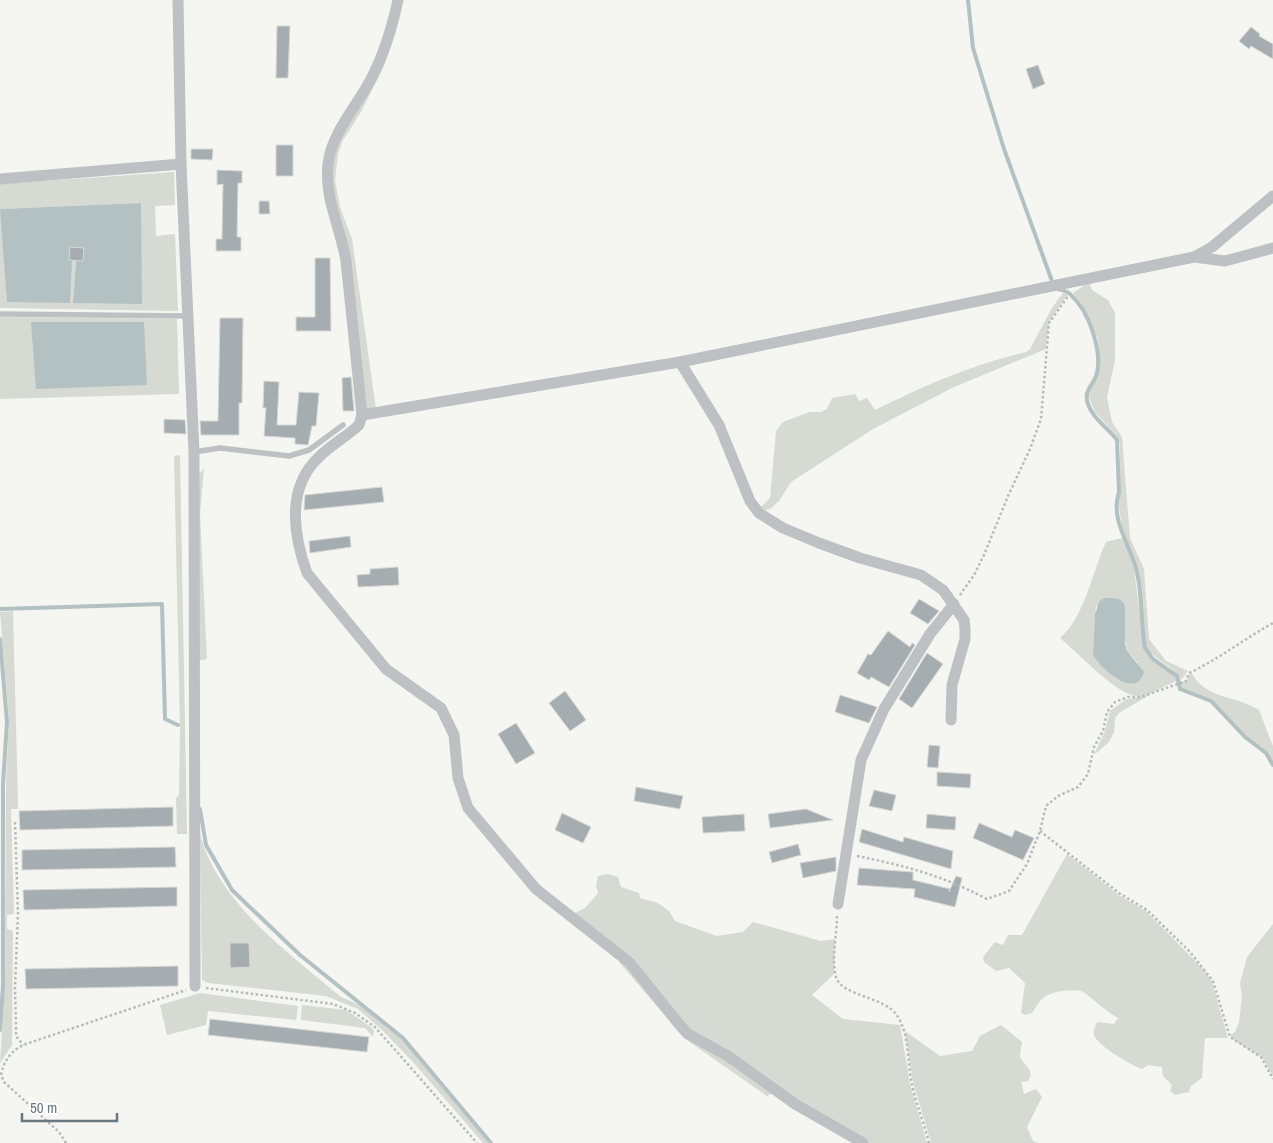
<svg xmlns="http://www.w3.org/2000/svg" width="1273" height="1143" font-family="'Archivo Narrow',sans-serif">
<rect width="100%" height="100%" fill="#f5f5f2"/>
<g fill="#d6dad2" fill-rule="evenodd">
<polygon points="402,3 396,31 384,66 361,112 342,142 338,154 335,180 340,207 352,239 376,409 364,409 331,180 332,153"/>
<path d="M174,172l1,33 -20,1 1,30 19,-2 3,77 -178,-3v-124zM141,203l-68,100 3,-43h-4l-65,42 -6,-93z"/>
<path d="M1089,282l3,8 16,10 7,13v47l-8,37 5,25 10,15 8,101 14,31 5,70 17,22 22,10 -7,9c-7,-14 -26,-20 -35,-33l-10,-87 -13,-26 -5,-34 2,-10v-46l-4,-9 -21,-23 -6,-15v-10l10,-13 -1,-35 -17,-36 -8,-10z"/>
<path d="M1063,293l5,1 -19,28 -3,27 -92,38 -81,42 -82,53 -12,19 -9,8 -9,2 -2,-2 11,-11 6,-67 7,-9 8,-3 19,-7h11l6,-3 5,-11 23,-4 4,7 8,-3 8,12c48,-24 98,-46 151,-58l4,-3 22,-41z"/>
<polygon points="0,317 177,319 179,394 0,399"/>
<polygon points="180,455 187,834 177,834 176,798 179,795 180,727 174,456"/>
<polygon points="204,468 200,514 207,659 197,661 196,478"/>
<path d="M1122,538l11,22 11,88 8,12 25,17v4c-12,4 -24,13 -36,15 -22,3 -63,-44 -81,-58 25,-21 32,-66 46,-96zM1096,606l28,28 3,17 11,12 -23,15 -20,-19 -2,-11z"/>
<polygon points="13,611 18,801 18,809 11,809 14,914 7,915 7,929 13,931 12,1045 0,1063 5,984 6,782 9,719 0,612"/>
<path d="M1191,672c15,28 42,22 68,38l14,36v18l-6,-11 -22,-16 -34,-36 -30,-13 -1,-5 7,-3z"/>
<polygon points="1151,694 1119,713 1115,718 1114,732 1109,742 1094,755 1105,731 1110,711 1125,700"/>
<path d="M200,835c21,71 87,116 141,162 58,21 108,100 148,146h-6l-70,-81 -31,-32 -24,-21 -32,-13 -118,-13 -6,-3z"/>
<path d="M1067,854l52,41 27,16 58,59 8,12 16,56h-23l-3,40 -11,8 -2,6 -14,3 -5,-4 2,-6 -9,-9 -1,-9 -14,-2 -6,4c-11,-4 -42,-22 -47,-32 -3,-6 0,-10 2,-15l17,2 4,-6c-14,-8 -23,-18 -36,-27 -12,-2 -33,0 -41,9 -4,4 -6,9 -9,13l-7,2 -4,-2 4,-30 -16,-15 -13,3 -12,-9 -1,-5 12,-15 8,3 5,-10h14z"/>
<polygon points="607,874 618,877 621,887 639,893 640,898 658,903 669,911 675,921 717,936 743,932 753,922 821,941 835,939 834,974 812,995 843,1019 900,1025 910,1084 927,1143 869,1143 798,1101 695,1034 573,914 585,908 598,893 596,886 598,876"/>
<polygon points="1273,924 1273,1076 1262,1057 1235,1041 1230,1035 1235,1032 1239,1022 1242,997 1240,983 1247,957"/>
<polygon points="618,959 711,1049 772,1093 767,1096 684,1038 619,962"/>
<polygon points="200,993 298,1006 296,1020 208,1011 206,1025 167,1035 160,1005"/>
<polygon points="302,1005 346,1010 371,1027 374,1031 373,1037 365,1028 301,1020"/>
<path d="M1001,1025l21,17 -2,14c3,10 16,13 8,25l-7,1 3,12 12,-5 6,8 -15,30 6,14 5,2h-107l-18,-61 -8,-51 35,25 32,-5 8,-15z"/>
</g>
<g fill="#b3c1c3">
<polygon points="141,203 142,304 73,303 76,260 83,261 84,248 70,247 69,259 72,260 70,303 7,302 0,209"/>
<polygon points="31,322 144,322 147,385 36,389"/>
<path d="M1105,598c9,0 16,-1 20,8v38l2,7 17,21c-8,29 -44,-4 -51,-17l2,-41 5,-14z"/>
</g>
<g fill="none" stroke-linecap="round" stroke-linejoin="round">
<g stroke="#b3c1c3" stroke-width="4">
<polyline points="968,0 973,48 1004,149 1052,281"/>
<path d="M1057,289c5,1 11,2 14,6 18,16 31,55 26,78 -3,13 -14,16 -9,31 5,15 20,24 29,36l2,52c-8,23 6,46 14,67 10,25 7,61 12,89l8,11 24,17 3,13 31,12 34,36 21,16 7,12"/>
<polyline points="0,609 162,604 165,719 178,725"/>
<polyline points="0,639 7,722 3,784 3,986 0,1030"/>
<polyline points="200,809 206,845 232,890 300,955 403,1038 491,1143"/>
</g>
</g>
<g fill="#a5adb1" stroke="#d7d7d5">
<polygon points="277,26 290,26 288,78 276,78"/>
<polygon points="1251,27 1260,34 1259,36 1273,44 1273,59 1251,46 1249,49 1239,41"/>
<polygon points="1038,65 1045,84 1033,89 1026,69"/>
<rect x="276" y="145" width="17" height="31"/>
<polygon points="191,149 213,149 212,160 191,159"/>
<polygon points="217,170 242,171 242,183 238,183 237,237 241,237 241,251 216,251 216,239 222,239 223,184 217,185"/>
<polygon points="259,201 269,201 270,214 259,214"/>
<polygon points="70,247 84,248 83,261 69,260"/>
<polygon points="315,258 330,258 331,331 296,331 296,317 315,317"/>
<polygon points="220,318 243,318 242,403 239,403 239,435 201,435 200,421 218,421"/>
<polygon points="351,377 354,411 343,411 342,378"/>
<polygon points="264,381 279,382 277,425 296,425 299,392 319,393 316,426 312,426 308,445 295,444 295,438 264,436 266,408 263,408"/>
<polygon points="164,419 185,420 186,434 164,433"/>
<polygon points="382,487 384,502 304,510 305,495"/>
<polygon points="350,536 351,547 310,553 309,541"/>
<polygon points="398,567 399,585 358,587 357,575 370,574 370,569"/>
<polygon points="919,599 939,611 928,624 910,613"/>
<polygon points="888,631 910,647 912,643 915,645 889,687 871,677 869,680 857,673 868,654 871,655"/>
<polygon points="927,653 943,664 912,708 899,699"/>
<polygon points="565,691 586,720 570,731 549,703"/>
<polygon points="840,695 877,707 869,723 835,712"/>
<polygon points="516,723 535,753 516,764 498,734"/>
<polygon points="929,745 940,746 938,768 927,767"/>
<polygon points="937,772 971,774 970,788 937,786"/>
<polygon points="636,787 683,796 680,809 634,801"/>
<polygon points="874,790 896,795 892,811 869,806"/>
<polygon points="173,807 173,826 20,830 19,811"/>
<polygon points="806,809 833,820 770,828 768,814"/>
<polygon points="562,813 591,827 583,843 555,830"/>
<polygon points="744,814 745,831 703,833 702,817"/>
<polygon points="927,814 956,817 955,830 926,828"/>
<polygon points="979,823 1012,837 1015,830 1034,838 1023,860 973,838"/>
<polygon points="862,829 903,842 904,837 953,851 951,869 859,842"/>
<polygon points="798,844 801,855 772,863 769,852"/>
<polygon points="175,847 176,867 22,870 22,850"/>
<polygon points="836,857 836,871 803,878 800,863"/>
<polygon points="859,868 913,872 913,880 950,889 949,892 956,876 962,878 955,907 914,897 915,889 857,885"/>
<polygon points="177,887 177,906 24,910 23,890"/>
<polygon points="230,943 249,943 250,967 230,968"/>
<polygon points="178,966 178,986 26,989 25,969"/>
<polygon points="210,1019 369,1037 367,1052 208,1035"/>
</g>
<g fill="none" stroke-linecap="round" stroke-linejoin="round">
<g stroke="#b7babc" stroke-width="2.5" stroke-dasharray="2.5 2.5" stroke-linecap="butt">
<polyline points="960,595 974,575 984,555 1008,496 1030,449 1041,419 1049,323 1069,295"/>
<polyline points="15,822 18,914 15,987 16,1028 16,1036 23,1045"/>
<polyline points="1040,831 1119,893 1147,910 1190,952 1213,981 1230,1037 1261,1057 1273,1079"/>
<path d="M857,856c49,10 84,19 130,43l22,-8 18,-27 13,-33 6,-25 12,-10 20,-9 10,-13 6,-27 9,-16 4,-19 8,-10 13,-5h13l45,-16 3,-8c30,-14 55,-34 84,-50"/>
<path d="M837,916c0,19 -6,42 -1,61 6,20 50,19 62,40 12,20 9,46 14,67 4,20 12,39 17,59"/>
<polyline points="206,988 333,1004 355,1013 375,1027 477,1143"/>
<path d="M66,1143l-7,-11 -55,-50 -3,-7c3,-14 9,-23 22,-30l163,-55"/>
</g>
<g stroke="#bdc1c4" stroke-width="5.5">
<polyline points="0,314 188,316"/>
<polyline points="194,452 220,448 289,456 309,450 343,425"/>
</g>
<g stroke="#bdc1c4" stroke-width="11">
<polyline points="178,0 181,164 194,452 195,986"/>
<path d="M398,0c-6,28 -14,54 -27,79 -14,27 -40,55 -43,85 -4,34 13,65 18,97l16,154 -3,10c-13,12 -28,20 -40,32 -33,31 -26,77 -12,116l79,96 55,39 13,27 4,43 10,30 68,81 94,74 49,61 9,10 40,22 67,48 68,39"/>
<polyline points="0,179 181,164"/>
<polyline points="1194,257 1225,261 1273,248"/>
<polyline points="680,362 719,425 750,501 759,513 783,528 819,543 860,558 921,575 943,590 964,620 965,628 965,639 952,685 951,720"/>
<polyline points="362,415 680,362 1194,257 1212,247 1273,196"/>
<polyline points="838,904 861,760 884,709 930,634 954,604"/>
</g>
</g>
<path d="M22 1113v8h95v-8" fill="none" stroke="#677881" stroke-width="2.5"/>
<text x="30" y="1113" font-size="15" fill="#677881" stroke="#ffffff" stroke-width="4" paint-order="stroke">50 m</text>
</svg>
